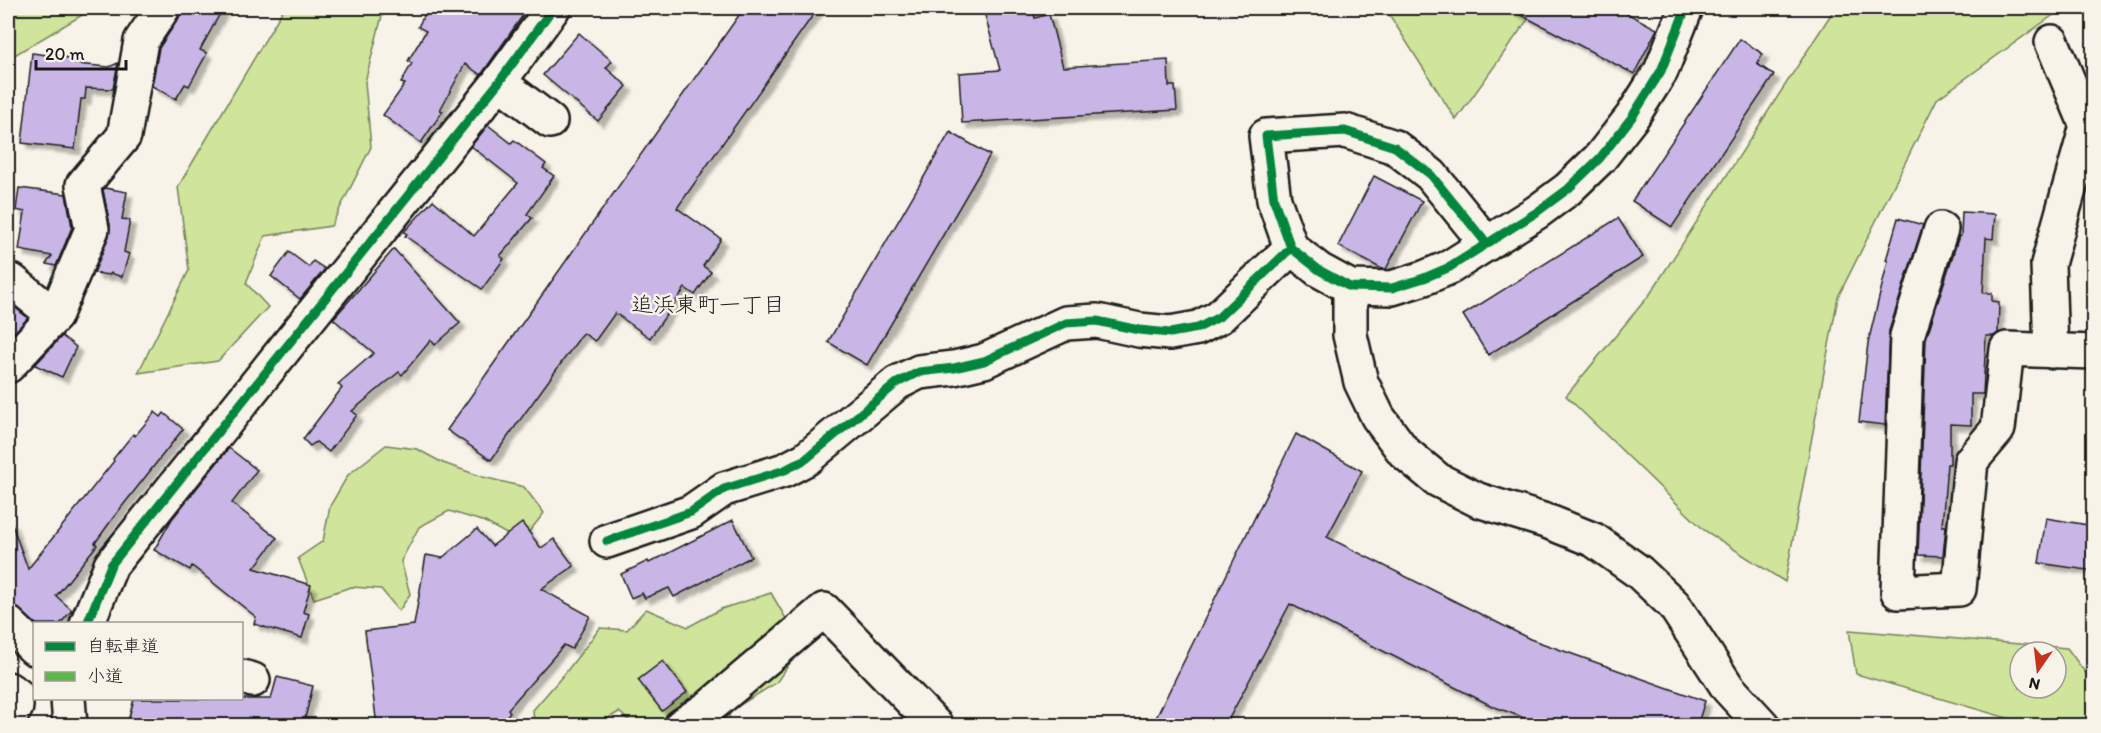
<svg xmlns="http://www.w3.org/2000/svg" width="2101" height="733" font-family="Itim,'Klee One',sans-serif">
<defs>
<filter id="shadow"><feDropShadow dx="5.5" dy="5.5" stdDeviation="1.5" flood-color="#0004"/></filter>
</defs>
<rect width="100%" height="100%" fill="#f7f3e8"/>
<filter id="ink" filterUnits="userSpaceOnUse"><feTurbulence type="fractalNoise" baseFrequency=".0167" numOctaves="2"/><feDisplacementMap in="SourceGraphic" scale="12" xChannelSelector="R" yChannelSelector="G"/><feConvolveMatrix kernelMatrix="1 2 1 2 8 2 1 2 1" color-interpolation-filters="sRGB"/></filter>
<g filter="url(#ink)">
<g fill="#cee59b" stroke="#75805c" stroke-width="1.5" fill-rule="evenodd">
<polygon points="8,8 94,8 8,59"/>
<polygon points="284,8 384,8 365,82 371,147 331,226 265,236 246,283 268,307 218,361 138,373 189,270 178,187"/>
<polygon points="1385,8 1536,8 1456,120"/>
<polygon points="1835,8 2063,8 1937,99 1838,297 1785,582 1704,530 1566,396 1650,294"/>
<polygon points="386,445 417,449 443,463 483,477 524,487 544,513 521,542 485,522 449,511 419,527 401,561 410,594 399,611 381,589 351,587 314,599 298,558 323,541 330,506 348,475"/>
<polygon points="771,593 802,646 776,683 730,711 728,725 634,725 619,712 596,725 534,725 533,710 566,672 600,628 627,630 646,609 688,627 721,609"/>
<path d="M1849,630l218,18 26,35v42h-81l2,-5 -158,-46zM2020,652h36v36h-36z"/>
</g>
<g fill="#c9b6e7" stroke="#1c1c1c" stroke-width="1.5" filter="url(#shadow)">
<polygon points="181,8 223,8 200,50 207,53 189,86 185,84 176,99 152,86 159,48 179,18"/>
<polygon points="428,8 528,8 481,75 465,64 440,110 443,111 421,143 383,115 405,84 401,83 412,63 408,61 426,31 418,27"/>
<polygon points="744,8 818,8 677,208 721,239 703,266 711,272 695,295 685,288 650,338 615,313 595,341 583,333 491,460 447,430"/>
<polygon points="983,8 1032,8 1035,18 1049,14 1063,67 1168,60 1169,86 1175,86 1177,110 962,123 959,73 1000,70"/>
<polygon points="1508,8 1617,8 1657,29 1634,74"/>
<polygon points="579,33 612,61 606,68 627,86 598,121 543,75"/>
<polygon points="1740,39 1763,54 1757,64 1774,75 1672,227 1632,201"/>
<polygon points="32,53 77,59 76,64 109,67 118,63 113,89 86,88 85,99 81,99 75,149 22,143"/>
<polygon points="488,125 511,143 514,140 546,164 543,168 554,176 527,214 532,218 500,256 504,259 482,289 405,236 407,234 404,232 433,200 474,236 518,183 471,146"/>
<polygon points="950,132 990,155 867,365 828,342"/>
<polygon points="1374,176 1422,201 1386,269 1382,269 1338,246"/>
<polygon points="19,188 66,194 72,227 56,266 46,264 52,256 19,250 25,212 16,210"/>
<polygon points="105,188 127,192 122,219 130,220 124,252 129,254 122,277 111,273 109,275 94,273 109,236 110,225 103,190"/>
<polygon points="1962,212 1995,214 1993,239 1986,238 1983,293 1992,293 1992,301 1999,302 1998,333 1994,336 1986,336 1983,394 1971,394 1971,425 1950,424 1950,464 1947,464 1942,526 1946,526 1943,556 1918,555 1926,339 1959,236 1961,236"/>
<polygon points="1618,218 1643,257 1488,355 1463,315"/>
<polygon points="1898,218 1923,225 1889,331 1885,425 1859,422 1868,343 1888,261 1886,260"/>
<polygon points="394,249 460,323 435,345 431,340 402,375 399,372 352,411 357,415 329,452 316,442 310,446 303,439 342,388 338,384 374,353 333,319"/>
<polygon points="289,252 309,267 313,261 325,269 300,299 271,276"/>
<polygon points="8,302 28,318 8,339"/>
<polygon points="62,336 76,347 62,377 35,365"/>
<polygon points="155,412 161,417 164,413 183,429 113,518 95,543 97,545 56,596 72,610 60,624 36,624 8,600 8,523 11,522 28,569 114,461 113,459 133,434 135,436"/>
<polygon points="1296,434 1362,471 1327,537 1530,639 1705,701 1697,726 1546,726 1492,706 1290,604 1225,726 1152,726"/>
<polygon points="229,448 257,470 232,503 277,538 254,568 311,585 303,612 309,614 302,638 254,624 256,617 192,566 190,570 154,550 172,519"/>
<polygon points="2046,518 2094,526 2094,571 2039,563"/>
<polygon points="733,520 751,557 674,597 669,588 645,598 642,593 631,598 621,574 648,561 649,563"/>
<polygon points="522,523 541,548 554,539 574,566 541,589 590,616 572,649 564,645 508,709 510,712 498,726 377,726 365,631 414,625 426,555 442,558 477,529 492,546"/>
<polygon points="663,661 687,692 662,711 638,680"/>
<polygon points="277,677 313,686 303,726 146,726 128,721 134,699 271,699"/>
</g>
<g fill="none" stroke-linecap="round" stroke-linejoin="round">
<defs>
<g id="minor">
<polyline points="499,82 550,121"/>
<polyline points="1941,229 1907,336 1898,592 1959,589 1971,461 1998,429 2007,349 2094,352"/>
<polyline points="1487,244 1431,175 1395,147 1345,131 1266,136 1274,200 1291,248 1319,270 1350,287 1392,288 1424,278 1450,267 1537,212 1568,189 1600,158 1632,117 1661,71 1686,8"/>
<polyline points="12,281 55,316 92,229 83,185 124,136 141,41 163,8"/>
<polyline points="1350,287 1350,335 1361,382 1378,417 1404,452 1438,480 1478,500 1549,522 1594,540 1639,572 1674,605 1728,688 1763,726"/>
<polyline points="2051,351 2048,264 2087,126 2052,42"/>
<polyline points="8,366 55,316"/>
<polyline points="607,541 691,512 724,489 785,470 806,459 897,383 919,372 954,368 984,361 1066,323 1097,321 1139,330 1170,333 1198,328 1219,317 1291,248"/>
<polyline points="8,623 34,648"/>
<polyline points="87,624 111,565 499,82 553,8"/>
<polyline points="242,677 253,680"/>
<polyline points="8,689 16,694 16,707 8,719"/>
<polyline points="68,698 70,726"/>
<polyline points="681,726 708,708 824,610 936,726"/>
</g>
</defs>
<use href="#minor" stroke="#1c1c1c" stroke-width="38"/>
<use href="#minor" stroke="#f7f3e8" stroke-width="33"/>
<polyline stroke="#58b947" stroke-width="8" stroke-dasharray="15 8" stroke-linecap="butt" points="1080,8 1084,11"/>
<defs>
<g id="cycleway">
<polyline points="1487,244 1431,175 1395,147 1345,131 1266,136 1274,200 1291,248 1319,270 1350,287 1392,288 1424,278 1450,267 1537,212 1568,189 1600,158 1632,117 1661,71 1686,8"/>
<polyline points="607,541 691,512 724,489 785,470 806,459 897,383 919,372 954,368 984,361 1066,323 1097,321 1139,330 1170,333 1198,328 1219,317 1291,248"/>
<polyline points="87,624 111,565 499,82 553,8"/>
</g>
</defs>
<use href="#cycleway" stroke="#f7f3e8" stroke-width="13"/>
<use href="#cycleway" stroke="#00873e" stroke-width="9"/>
</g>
</g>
<g text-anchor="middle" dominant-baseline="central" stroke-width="5" stroke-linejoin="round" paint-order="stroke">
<g font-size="22" fill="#1c1c1c" stroke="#f7f3e8">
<text x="708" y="304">追浜東町一丁目</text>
</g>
</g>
<rect width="2101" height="733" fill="none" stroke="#f7f3e8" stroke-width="30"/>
<rect x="15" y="15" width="2071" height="703" fill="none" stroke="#1c1c1c" stroke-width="2" filter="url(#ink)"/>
<rect x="33" y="622" width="210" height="78" fill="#f7f3e8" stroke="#9f9d96" stroke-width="1.5"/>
<rect x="45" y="642" width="30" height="9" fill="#00873e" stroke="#9f9d96" stroke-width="1.5"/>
<text x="87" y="652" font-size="18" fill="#1c1c1c">自転車道</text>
<rect x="45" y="672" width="30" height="9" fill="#58b947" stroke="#9f9d96" stroke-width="1.5"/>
<text x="87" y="682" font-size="18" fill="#1c1c1c">小道</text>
<g transform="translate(2038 670) rotate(194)"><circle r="28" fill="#f7f3e8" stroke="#9f9d96" stroke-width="1.5"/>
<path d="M0-4.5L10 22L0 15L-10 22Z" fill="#c8321e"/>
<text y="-9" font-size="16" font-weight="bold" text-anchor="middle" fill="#1c1c1c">N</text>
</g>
<path d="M36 60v9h90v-9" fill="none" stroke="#1c1c1c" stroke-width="3"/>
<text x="45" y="60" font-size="18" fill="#1c1c1c" stroke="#f7f3e8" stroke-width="4.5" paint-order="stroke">20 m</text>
</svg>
